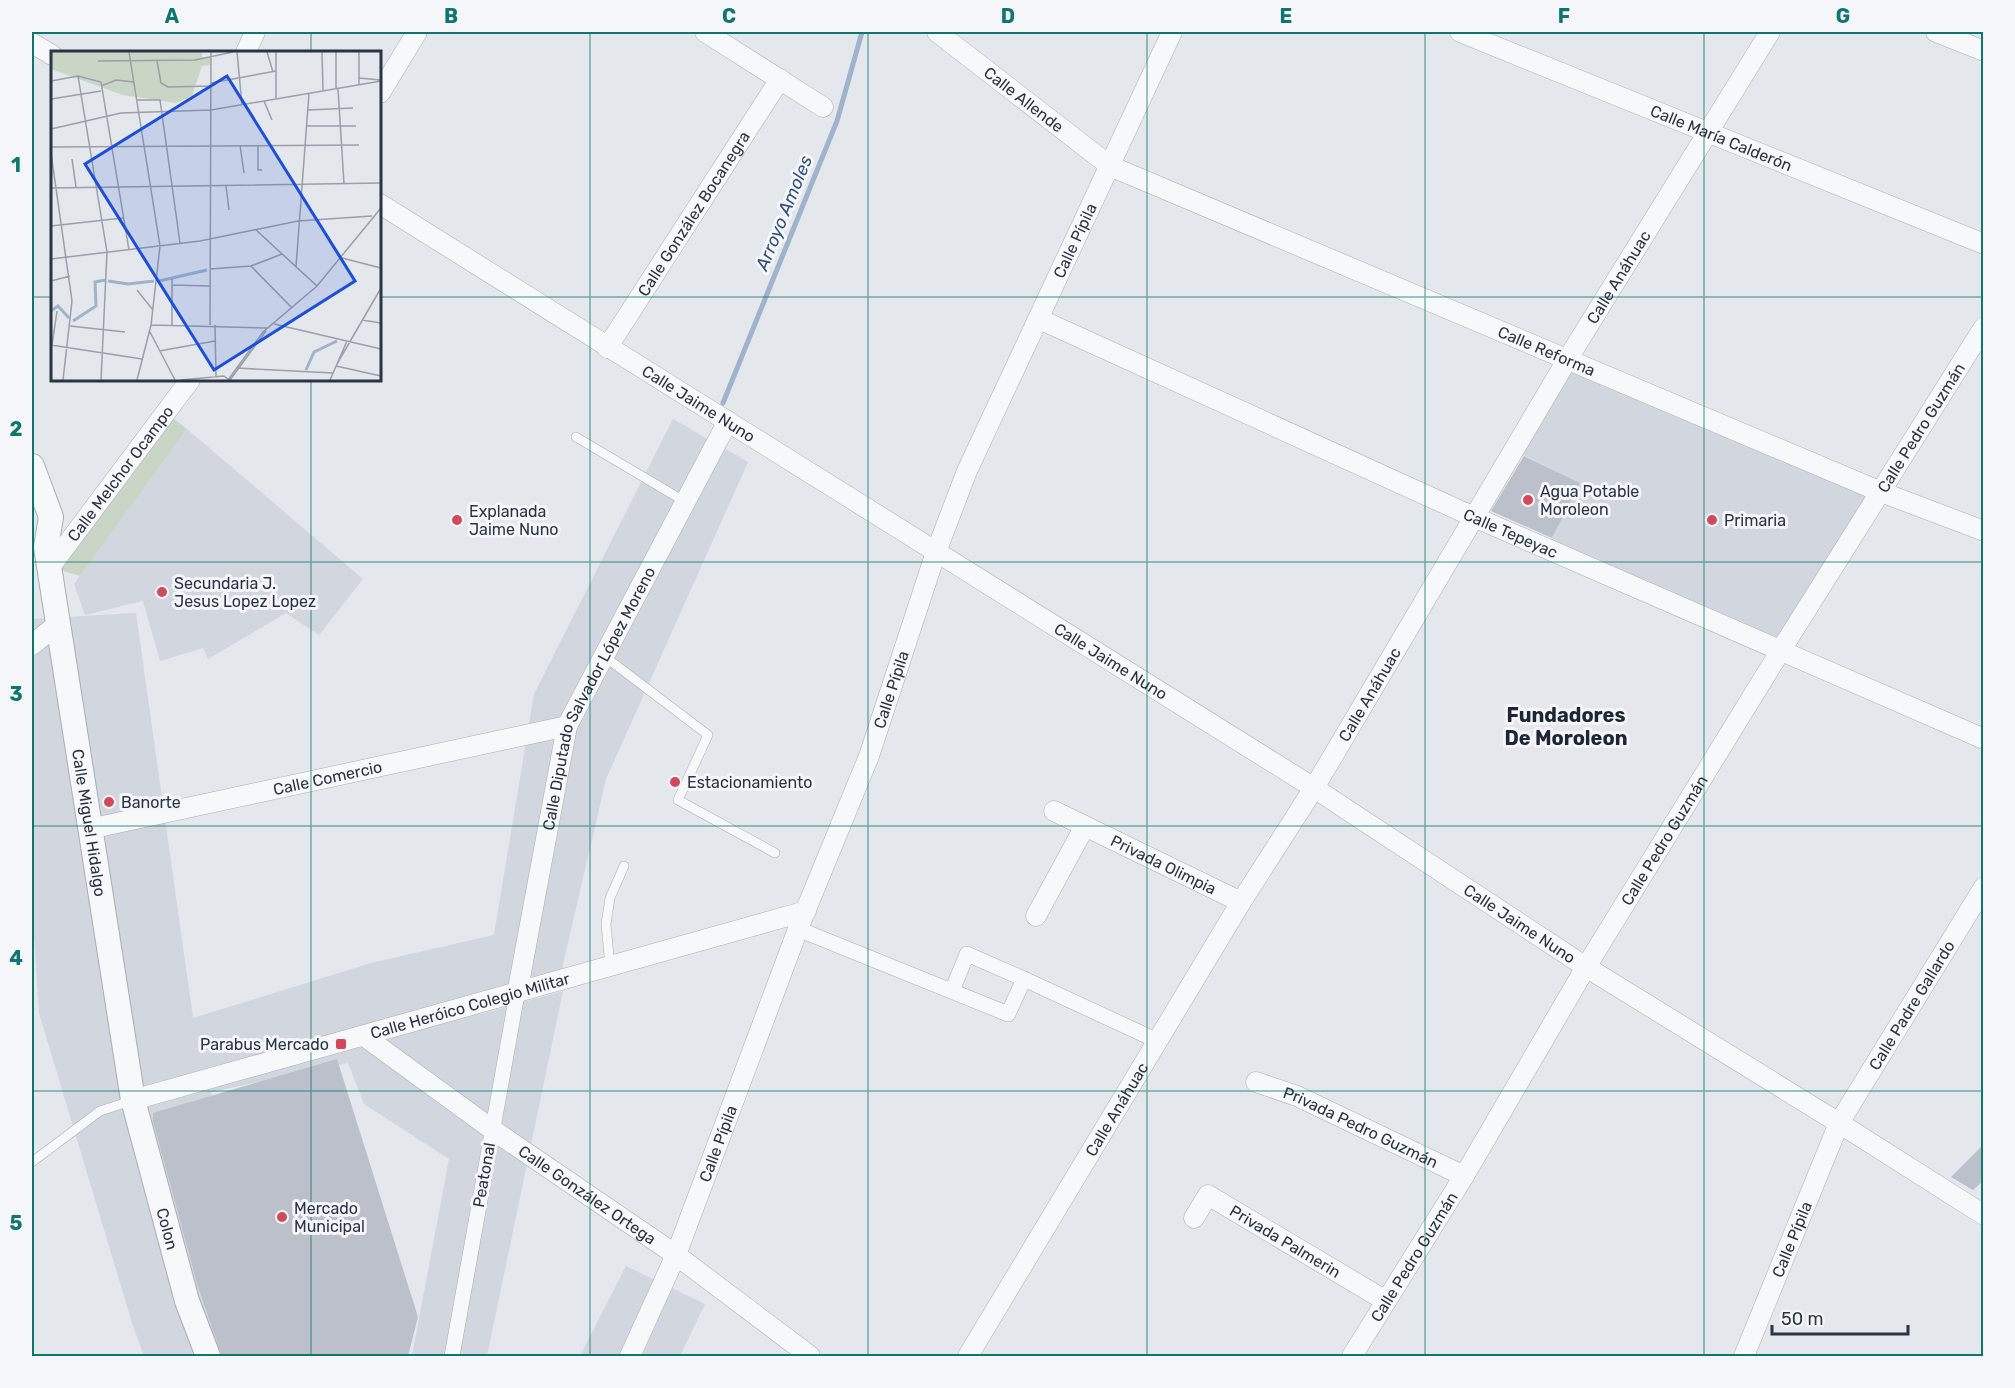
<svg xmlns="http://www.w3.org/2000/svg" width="2015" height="1388" font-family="Rubik,sans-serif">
<rect width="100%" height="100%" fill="#e4e7ec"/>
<g fill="#d2d6de">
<polygon points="1567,360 1881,492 1781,650 1547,548 1580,483 1514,450"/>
<polygon points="673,419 748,462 606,779 561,973 483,996 480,1014 563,991 487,1356 412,1356 449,1159 364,1104 348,1063 211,1092 277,1356 144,1356 133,1326 39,1013 32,905 32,619 136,613 193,1018 371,963 494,935 534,694"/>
<polygon points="187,429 363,579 319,635 286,613 208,659 203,648 160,661 143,601 85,615 74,584"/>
<polygon points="626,1266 705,1304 680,1356 580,1356"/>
</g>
<polygon fill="#c9d6c5" points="165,412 187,429 80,576 50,567"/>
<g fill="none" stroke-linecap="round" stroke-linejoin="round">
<polyline stroke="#9fb4cc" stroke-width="5" points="723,403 837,121 862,32"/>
</g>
<g fill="#bbc0ca">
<polygon points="1524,456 1580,483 1552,538 1491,511"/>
<polygon points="337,1059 418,1317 408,1356 222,1356 198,1287 153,1121 153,1113"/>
<polygon points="1983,1145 1983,1181 1973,1190 1951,1177"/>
</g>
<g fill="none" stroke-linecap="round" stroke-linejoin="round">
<defs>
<g id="service">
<polyline points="576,437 684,501"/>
<polyline points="604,656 708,735 678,800 775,853"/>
<polyline points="610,967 606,924 610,898 624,866"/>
<polyline points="32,1162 100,1111 131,1101"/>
</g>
<g id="pedestrian">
<polyline points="798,929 1008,1014 1024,979 1158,1041"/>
<polyline points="952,991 967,954 1024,979"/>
<polyline points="452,1356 517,994"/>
</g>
<g id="minor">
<polyline points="705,32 823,107"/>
<path id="s1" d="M937,32l173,134 771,326 103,39"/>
<path id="s2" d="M1460,32l524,212"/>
<polyline points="1936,32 1984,51"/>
<polyline points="32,43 52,55"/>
<polyline points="246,52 255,32"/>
<polyline points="380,93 417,32"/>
<path id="s3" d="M380,204l934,584 272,179 253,156 145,92"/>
<path id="s4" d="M1039,319l435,198 510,222"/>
<path id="s5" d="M607,348l173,-269"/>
<path id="s6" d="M50,567l140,-187"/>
<polyline points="32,645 59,623"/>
<path id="s7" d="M1054,811l187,91"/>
<path id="s8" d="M89,829l478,-103"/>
<polyline points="1036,916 1085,826"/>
<path id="s9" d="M517,994l50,-268 161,-305"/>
<path id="s10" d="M364,1036l129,94 183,125 134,101"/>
<path id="s11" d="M1256,1082l41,14 167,80"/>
<path id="s12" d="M133,1100l673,-189"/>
<path id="s13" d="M1194,1218l14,-23 178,106"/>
<path id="s14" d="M630,1356l46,-101 122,-326 71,-173 67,-204 31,-81 205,-439"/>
<path id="s15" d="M968,1356l273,-454 73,-114 253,-428 203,-328"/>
<path id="s16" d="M1352,1356l112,-180 122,-209 195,-317 203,-323"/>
<path id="s17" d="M1744,1356l95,-233 145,-236"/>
</g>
<g id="tertiary">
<path id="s18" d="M32,466l19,51 -5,30 87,553 54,201 21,55"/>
</g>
</defs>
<use href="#service" stroke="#a9aeb7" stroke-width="10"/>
<use href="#pedestrian" stroke="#a9aeb7" stroke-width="16"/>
<use href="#minor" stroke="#a9aeb7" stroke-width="21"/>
<use href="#tertiary" stroke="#a9aeb7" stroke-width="26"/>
<use href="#service" stroke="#f7f8fa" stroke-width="9"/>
<use href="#pedestrian" stroke="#f7f8fa" stroke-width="15"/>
<use href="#minor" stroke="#f7f8fa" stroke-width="20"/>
<use href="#tertiary" stroke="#f7f8fa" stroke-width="24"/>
</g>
<path fill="none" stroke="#0f766e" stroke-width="1.5" stroke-opacity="0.55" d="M311,32v20M590,32v1324M868,32v1324M1147,32v1324M1425,32v1324M1704,32v1324M32,297h20M380,297h1604M311,380v976M32,562h1952M32,826h1952M32,1091h1952"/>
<g fill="#d1495b" stroke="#f4f6f9" stroke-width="2">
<circle cx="1528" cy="500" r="6"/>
<circle cx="457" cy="520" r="6"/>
<circle cx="1712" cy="520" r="6"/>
<circle cx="162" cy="592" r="6"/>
<circle cx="675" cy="782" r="6"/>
<circle cx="109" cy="802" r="6"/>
<rect x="335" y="1038" width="12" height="12" rx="3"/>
<circle cx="282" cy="1217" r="6"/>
</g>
<g text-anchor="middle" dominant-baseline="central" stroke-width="6" stroke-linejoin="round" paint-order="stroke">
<g font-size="16" fill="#2b3445" stroke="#f4f6f9">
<text stroke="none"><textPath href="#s1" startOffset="110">Calle Allende</textPath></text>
<text stroke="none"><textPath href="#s2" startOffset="282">Calle María Calderón</textPath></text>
<text stroke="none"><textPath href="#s5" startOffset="160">Calle González Bocanegra</textPath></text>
<text stroke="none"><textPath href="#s14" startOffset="1202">Calle Pípila</textPath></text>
<text stroke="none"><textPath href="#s15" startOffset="1260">Calle Anáhuac</textPath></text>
<text stroke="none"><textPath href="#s1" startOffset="693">Calle Reforma</textPath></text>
<text stroke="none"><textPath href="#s3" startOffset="376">Calle Jaime Nuno</textPath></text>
<text stroke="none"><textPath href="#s16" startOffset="1089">Calle Pedro Guzmán</textPath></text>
<text stroke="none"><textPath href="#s6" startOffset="117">Calle Melchor Ocampo</textPath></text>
<text stroke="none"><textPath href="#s4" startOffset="518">Calle Tepeyac</textPath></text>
<text stroke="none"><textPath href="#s3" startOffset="862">Calle Jaime Nuno</textPath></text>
<text stroke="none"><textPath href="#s14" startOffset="716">Calle Pípila</textPath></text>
<text stroke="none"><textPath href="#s15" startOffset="774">Calle Anáhuac</textPath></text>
<text stroke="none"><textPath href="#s9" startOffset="309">Calle Diputado Salvador López Moreno</textPath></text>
<text stroke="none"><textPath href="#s8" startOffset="244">Calle Comercio</textPath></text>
<text stroke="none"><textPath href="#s18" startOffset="364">Calle Miguel Hidalgo</textPath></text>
<text stroke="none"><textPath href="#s16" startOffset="603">Calle Pedro Guzmán</textPath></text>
<text stroke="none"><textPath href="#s7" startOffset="122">Privada Olimpia</textPath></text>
<text stroke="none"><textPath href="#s3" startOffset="1348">Calle Jaime Nuno</textPath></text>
<text stroke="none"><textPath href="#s17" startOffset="390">Calle Padre Gallardo</textPath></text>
<text stroke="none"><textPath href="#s12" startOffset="350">Calle Heróico Colegio Militar</textPath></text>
<text stroke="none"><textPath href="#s15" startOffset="288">Calle Anáhuac</textPath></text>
<text stroke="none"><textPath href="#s11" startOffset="114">Privada Pedro Guzmán</textPath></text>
<text stroke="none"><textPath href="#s14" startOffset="230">Calle Pípila</textPath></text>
<text transform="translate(484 1175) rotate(-80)">Peatonal</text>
<text stroke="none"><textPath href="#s10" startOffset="274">Calle González Ortega</textPath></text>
<text stroke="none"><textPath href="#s18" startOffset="778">Colon</textPath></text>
<text stroke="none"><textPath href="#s17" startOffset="126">Calle Pípila</textPath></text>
<text stroke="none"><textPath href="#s13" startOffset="117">Privada Palmerin</textPath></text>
<text stroke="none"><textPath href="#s16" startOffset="117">Calle Pedro Guzmán</textPath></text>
</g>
<g font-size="16" fill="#2b3445" stroke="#f4f6f9" text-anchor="start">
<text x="1540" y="491">Agua Potable<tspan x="1540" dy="18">Moroleon</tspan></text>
<text x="469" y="511">Explanada<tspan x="469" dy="18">Jaime Nuno</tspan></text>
<text x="1724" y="520">Primaria</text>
<text x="174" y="583">Secundaria J.<tspan x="174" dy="18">Jesus Lopez Lopez</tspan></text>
<text x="687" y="782">Estacionamiento</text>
<text x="121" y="802">Banorte</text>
<text x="329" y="1044" text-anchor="end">Parabus Mercado</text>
<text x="294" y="1208">Mercado<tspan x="294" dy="18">Municipal</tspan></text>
</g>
<g font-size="18" font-style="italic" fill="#34527a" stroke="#f4f6f9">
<text transform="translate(784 213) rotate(-68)">Arroyo Amoles</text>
</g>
<g font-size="20" font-weight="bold" fill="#1d2536" stroke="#f4f6f9">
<text x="1566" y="715">Fundadores<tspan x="1566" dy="23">De Moroleon</tspan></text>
</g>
</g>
<g transform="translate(51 51)">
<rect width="330" height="330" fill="#e4e7ec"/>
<path d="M0,1h151v6h8l1,7 -9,1 -10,30 -16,7 -53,-8 -72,-26z" fill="#c9d6c5"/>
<path fill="none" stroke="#9fb4cc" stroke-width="3" d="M57,230l20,3 26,-3M108,230l48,-11M0,260l7,-5 11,12M22,270l23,-15 -1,-24 10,-2M255,319l8,-18 23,-11"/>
<path fill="none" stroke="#9a9fa9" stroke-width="1.5" d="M78,1l31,194 -9,79 -14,55M186,1l5,53M216,1l6,20M271,1l1,39M285,1v37M47,10l97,-1 38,-8M106,10l4,22 7,4 43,-1M27,25l29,176 -6,128M308,27l21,2M0,30l27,-5 23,6 28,168M160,32l65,-12M308,34v-33M50,35l15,-6 18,2M287,38l6,95M225,47v-46M0,48l50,-8M85,49h24l20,143M213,50l8,19M257,59l45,-2M256,75h49M0,78l70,-16 90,-3 170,-29M189,94l4,28M207,94v25h4M0,96l308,-2M0,102l21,148 -9,79M21,108l4,28M175,135l3,24M0,137l330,-5M0,175l72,-8M205,179l61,56M291,207l39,10M0,208l149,-18 98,-20 74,-5M200,215l41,42M245,216l13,-174M159,218l41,-3 31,-12M0,230l19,-5M121,234l38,1M86,239l16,20M311,269l19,3M223,273l107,25M100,274l116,3M121,274v-46M159,274l1,-273M164,274l1,52M19,275l55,6M99,281l25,48M0,294l91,14M1,294l5,-34M108,300l56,-10M286,313l44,-76M285,315l45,10M185,317l97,5M130,329l43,-4 5,4M177,329l35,-48 54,-46 64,-78M179,329l36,-49M279,329l17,-39"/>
<path fill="#1d4ed8" fill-opacity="0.15" stroke="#1d4ed8" stroke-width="3" d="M176,25l128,205 -141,89 -129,-206z"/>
<rect width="330" height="330" fill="none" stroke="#2b3445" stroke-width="3"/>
</g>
<rect width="2015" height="1388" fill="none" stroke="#f4f6f9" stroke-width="66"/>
<path d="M1772 1325v9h136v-9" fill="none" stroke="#2b3445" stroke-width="3"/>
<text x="1781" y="1325" font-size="18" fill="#2b3445" stroke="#f4f6f9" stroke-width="4.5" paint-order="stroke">50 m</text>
<rect x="33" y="33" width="1949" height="1322" fill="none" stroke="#0f766e" stroke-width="2"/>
<g font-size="20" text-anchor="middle" font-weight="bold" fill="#0f766e">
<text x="172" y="23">A</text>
<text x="451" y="23">B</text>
<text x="729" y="23">C</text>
<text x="1008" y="23">D</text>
<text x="1286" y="23">E</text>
<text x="1564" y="23">F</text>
<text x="1843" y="23">G</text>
<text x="16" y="172">1</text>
<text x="16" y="436">2</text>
<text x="16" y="701">3</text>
<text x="16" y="965">4</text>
<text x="16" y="1230">5</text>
</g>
</svg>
